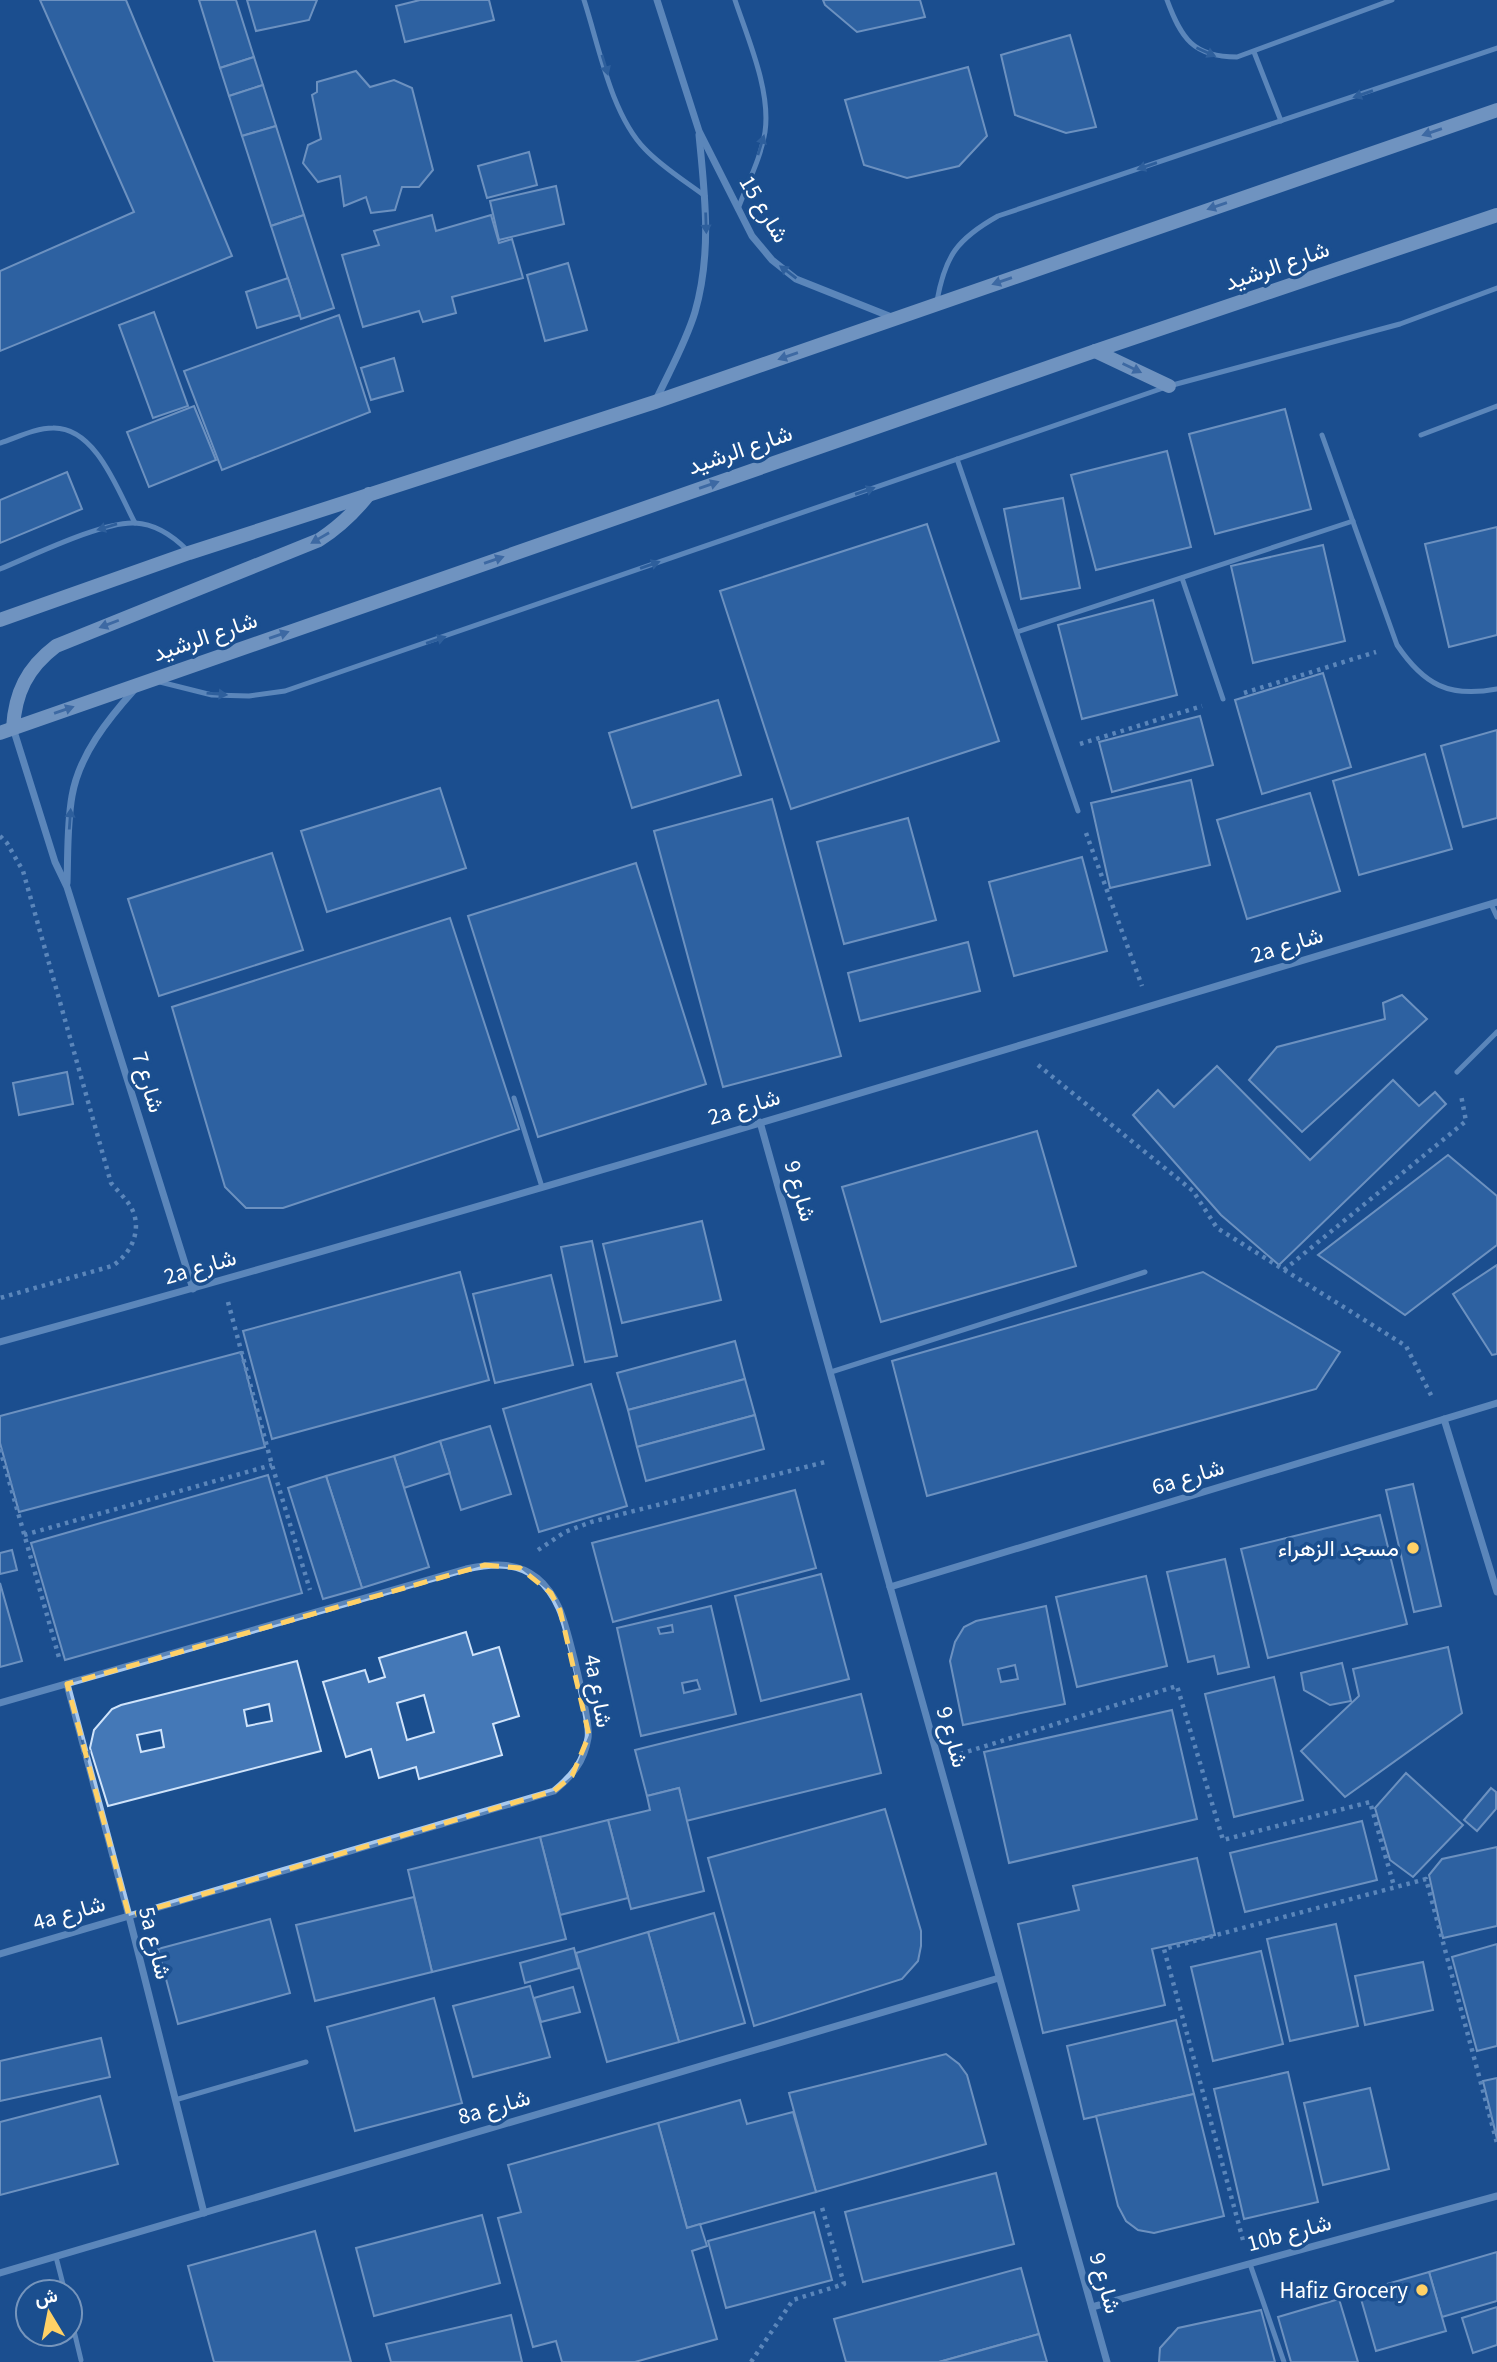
<svg xmlns="http://www.w3.org/2000/svg" width="1497" height="2362" font-family="'Source Sans 3',Vazirmatn,sans-serif">
<rect width="100%" height="100%" fill="#1b4f8f"/>
<g fill="#4478b7" stroke="#cfe3fa" stroke-width="2" fill-rule="evenodd">
<polygon points="40,0 126,0 232,256 0,351 0,271 134,212"/>
<polygon points="199,0 236,0 254,57 220,68"/>
<polygon points="247,0 317,0 309,20 256,31"/>
<polygon points="420,0 489,0 494,20 405,42 396,6"/>
<polygon points="823,0 920,0 925,17 857,32 825,5"/>
<polygon points="1070,35 1096,127 1066,133 1015,115 1001,55"/>
<polygon points="254,57 263,85 229,96 220,68"/>
<polygon points="968,67 987,136 959,166 907,178 864,165 845,100"/>
<polygon points="356,71 370,87 394,80 412,88 433,170 419,187 402,187 395,210 371,213 366,197 344,206 340,176 318,182 303,163 308,145 321,139 312,95 317,92 317,82"/>
<polygon points="263,85 276,126 242,136 229,96"/>
<polygon points="276,126 304,215 271,226 242,136"/>
<polygon points="529,152 537,185 487,198 478,166"/>
<polygon points="556,186 564,224 499,240 490,201"/>
<polygon points="304,215 334,308 301,319 271,226"/>
<polygon points="432,215 436,231 491,215 499,243 512,239 523,278 452,297 456,313 423,322 419,311 363,327 342,255 379,245 374,231"/>
<polygon points="568,263 587,330 545,341 527,275"/>
<polygon points="288,278 300,315 257,328 246,292"/>
<polygon points="154,312 188,406 153,418 119,325"/>
<polygon points="339,315 370,412 222,470 184,371"/>
<polygon points="394,358 403,391 371,400 361,368"/>
<polygon points="194,406 216,460 149,487 127,432"/>
<polygon points="1285,409 1311,509 1215,534 1189,434"/>
<polygon points="1167,451 1191,547 1096,570 1071,475"/>
<polygon points="67,472 82,509 0,543 0,500"/>
<polygon points="1063,498 1080,588 1021,599 1004,509"/>
<polygon points="927,524 999,741 791,809 720,591"/>
<polygon points="1497,527 1497,635 1449,647 1425,544"/>
<polygon points="1323,545 1345,641 1253,663 1231,566"/>
<polygon points="1153,600 1177,695 1082,719 1058,625"/>
<polygon points="1323,673 1351,767 1262,794 1235,700"/>
<polygon points="718,700 741,775 632,808 609,733"/>
<polygon points="1200,716 1213,765 1112,792 1099,742"/>
<polygon points="1497,730 1497,818 1463,827 1441,746"/>
<polygon points="1425,754 1452,849 1359,875 1333,781"/>
<polygon points="1191,780 1210,865 1110,888 1091,803"/>
<polygon points="440,788 466,868 327,912 301,831"/>
<polygon points="1310,793 1340,891 1247,919 1217,820"/>
<polygon points="772,799 841,1056 723,1087 654,831"/>
<polygon points="908,818 936,920 844,944 817,842"/>
<polygon points="272,853 303,950 159,996 128,899"/>
<polygon points="1082,857 1107,951 1014,976 989,882"/>
<polygon points="636,863 706,1084 538,1137 468,916"/>
<polygon points="450,918 519,1129 283,1208 246,1208 225,1187 172,1007"/>
<polygon points="968,942 980,991 860,1021 848,973"/>
<polygon points="1402,995 1427,1019 1302,1132 1249,1080 1277,1047 1385,1019 1383,1003"/>
<polygon points="1217,1066 1310,1160 1393,1080 1419,1106 1435,1092 1446,1104 1279,1265 1221,1215 1133,1115 1158,1090 1174,1107"/>
<polygon points="67,1072 73,1104 19,1115 13,1083"/>
<polygon points="1037,1131 1076,1266 881,1322 842,1187"/>
<polygon points="1448,1155 1497,1196 1497,1245 1405,1315 1318,1255"/>
<polygon points="702,1221 721,1300 622,1323 603,1244"/>
<polygon points="592,1241 617,1356 585,1362 561,1247"/>
<polygon points="1497,1265 1497,1354 1492,1355 1453,1294"/>
<polygon points="460,1272 489,1380 272,1439 243,1331"/>
<polygon points="1203,1272 1340,1352 1316,1389 927,1496 892,1361"/>
<polygon points="551,1275 573,1365 495,1383 473,1294"/>
<polygon points="735,1341 745,1379 628,1410 617,1373"/>
<polygon points="241,1352 265,1447 19,1512 0,1443 0,1416"/>
<polygon points="745,1379 755,1415 637,1447 628,1410"/>
<polygon points="591,1384 627,1506 539,1532 503,1409"/>
<polygon points="755,1415 764,1449 646,1481 637,1447"/>
<polygon points="490,1426 511,1494 461,1510 440,1441"/>
<polygon points="440,1441 450,1473 404,1488 394,1456"/>
<polygon points="394,1456 429,1567 362,1588 326,1476"/>
<polygon points="268,1475 302,1593 65,1660 31,1543"/>
<polygon points="326,1476 362,1588 323,1599 288,1488"/>
<polygon points="1413,1484 1441,1606 1414,1612 1386,1490"/>
<polygon points="795,1490 816,1568 613,1622 592,1543"/>
<polygon points="1380,1515 1407,1624 1268,1658 1241,1549"/>
<polygon points="12,1550 17,1570 0,1574 0,1553"/>
<polygon points="1225,1559 1249,1667 1218,1674 1214,1656 1188,1662 1167,1572"/>
<polygon points="821,1574 849,1679 761,1701 735,1596"/>
<polygon points="1146,1576 1167,1666 1077,1687 1056,1597"/>
<polygon points="0,1583 22,1661 0,1667"/>
<path d="M711,1606l25,108 -95,22 -24,-108zM672,1625l1,7 -13,2 -2,-6zM697,1680l3,9 -16,4 -2,-10z"/>
<path d="M1046,1606l19,98 -102,21 -13,-64 5,-19 9,-15 12,-6zM1015,1665l3,14 -17,3 -3,-13z"/>
<path d="M466,1632l7,23 26,-8 20,69 -26,8 9,31 -83,24 -3,-12 -37,11 -8,-29 -25,8 -23,-75 42,-12 4,12 16,-5 -6,-19zM424,1695l10,37 -27,8 -10,-37z"/>
<polygon points="1448,1647 1462,1713 1345,1797 1301,1751 1359,1696 1353,1669"/>
<path d="M297,1661l24,90 -213,55 -18,-58 4,-18 18,-21 9,-4zM269,1704l3,17 -25,5 -3,-16zM161,1730l3,17 -23,5 -4,-17z"/>
<polygon points="1342,1663 1351,1701 1330,1705 1304,1690 1301,1673"/>
<polygon points="1274,1677 1303,1800 1234,1817 1205,1694"/>
<polygon points="861,1694 881,1773 686,1821 679,1788 647,1796 635,1750"/>
<polygon points="1172,1710 1197,1819 1009,1863 984,1752"/>
<polygon points="1406,1773 1463,1825 1413,1877 1390,1860 1375,1808"/>
<polygon points="679,1788 704,1891 631,1909 608,1820 650,1810 647,1796"/>
<polygon points="1491,1788 1496,1792 1496,1809 1477,1831 1464,1820"/>
<polygon points="885,1809 921,1931 921,1946 918,1961 902,1979 754,2026 708,1858"/>
<polygon points="608,1820 628,1898 560,1915 540,1837"/>
<polygon points="1362,1821 1377,1880 1245,1912 1230,1853"/>
<polygon points="540,1837 566,1939 432,1972 408,1870"/>
<polygon points="1497,1847 1497,1926 1443,1938 1429,1875 1442,1859"/>
<polygon points="1197,1858 1215,1935 1152,1949 1165,2005 1043,2033 1018,1924 1079,1910 1073,1886"/>
<polygon points="414,1897 432,1972 315,2001 296,1925"/>
<polygon points="714,1913 745,2023 679,2042 648,1932"/>
<polygon points="270,1919 290,1993 178,2024 158,1949"/>
<polygon points="1336,1924 1358,2026 1290,2041 1267,1939"/>
<polygon points="648,1932 679,2042 607,2062 576,1953"/>
<polygon points="1497,1944 1497,2046 1477,2051 1452,1957"/>
<polygon points="574,1948 579,1968 525,1983 520,1963"/>
<polygon points="1261,1951 1283,2044 1213,2061 1191,1967"/>
<polygon points="1423,1962 1433,2010 1365,2025 1355,1976"/>
<polygon points="530,1986 550,2057 473,2077 453,2006"/>
<polygon points="573,1987 580,2012 541,2022 534,1998"/>
<polygon points="434,1998 462,2103 355,2131 327,2027"/>
<polygon points="1176,2020 1194,2094 1084,2119 1067,2046"/>
<polygon points="101,2038 110,2077 0,2101 0,2061"/>
<polygon points="946,2054 959,2064 967,2075 986,2144 816,2192 789,2093"/>
<polygon points="1288,2072 1318,2202 1244,2219 1214,2089"/>
<polygon points="1497,2078 1497,2139 1483,2081"/>
<polygon points="1370,2088 1389,2169 1323,2185 1304,2103"/>
<polygon points="1194,2094 1224,2216 1154,2233 1138,2230 1126,2221 1118,2206 1096,2116"/>
<polygon points="100,2096 118,2164 0,2195 0,2122"/>
<polygon points="740,2100 747,2124 793,2112 816,2192 687,2228 658,2123"/>
<polygon points="658,2123 687,2228 700,2224 707,2246 692,2251 717,2339 635,2362 562,2362 556,2341 533,2347 498,2218 521,2212 508,2165"/>
<polygon points="996,2173 1014,2244 863,2282 845,2212"/>
<polygon points="814,2212 832,2280 726,2308 708,2241"/>
<polygon points="482,2215 500,2283 374,2316 356,2248"/>
<polygon points="315,2231 351,2362 214,2362 188,2266"/>
<polygon points="1497,2252 1497,2301 1442,2317 1429,2272"/>
<polygon points="1021,2268 1039,2334 939,2362 846,2362 834,2319"/>
<polygon points="1429,2272 1446,2331 1376,2351 1359,2292"/>
<polygon points="1339,2299 1358,2362 1291,2362 1278,2317"/>
<polygon points="1497,2307 1497,2345 1473,2353 1462,2318"/>
<polygon points="1261,2310 1275,2362 1159,2362 1160,2348 1178,2328"/>
<polygon points="511,2315 522,2362 391,2362 386,2344"/>
<polygon points="1039,2334 1047,2362 939,2362"/>
</g>
<g fill="none" stroke-linecap="round" stroke-linejoin="round">
<g stroke="#a9c9ee" stroke-width="4.5" stroke-dasharray="3.5 5" stroke-linecap="butt">
<polyline points="1244,693 1376,652"/>
<polyline points="1080,744 1202,706"/>
<polyline points="1086,833 1142,986"/>
<path d="M0,836l7,7 16,28 88,312c6,7 13,14 18,21 15,22 4,49 -17,62l-112,32"/>
<polyline points="1038,1065 1193,1191 1217,1228 1406,1346 1433,1399"/>
<polyline points="1284,1270 1466,1121 1461,1095"/>
<polyline points="228,1302 272,1465 310,1590"/>
<polyline points="0,1449 60,1661"/>
<polyline points="24,1535 272,1465"/>
<polyline points="538,1550 565,1532 591,1522 829,1461"/>
<polyline points="960,1754 1177,1686 1223,1840 1370,1802 1394,1886"/>
<polyline points="1243,2240 1164,1949 1426,1879 1497,2143"/>
<polyline points="751,2362 793,2300 844,2284 821,2204"/>
</g>
<g stroke="#a9c9ee" stroke-width="5">
<path d="M584,0c15,46 27,114 61,149 17,18 40,32 60,47"/>
<path d="M735,0c13,39 36,91 30,132 -4,26 -18,52 -27,77"/>
<path d="M1167,0c14,38 26,57 70,57l155,-57"/>
<polyline points="1254,52 1281,121"/>
<path d="M937,301c8,-45 20,-62 61,-85l499,-168"/>
<path d="M1322,435l75,210c27,40 52,53 100,44"/>
<polyline points="1421,435 1497,406"/>
<path d="M0,443c16,-5 35,-15 53,-15 43,-1 65,63 82,95"/>
<polyline points="957,459 1078,811"/>
<path d="M0,569c32,-13 103,-48 135,-46 21,1 38,13 52,27"/>
<polyline points="1182,578 1223,699"/>
<polyline points="1017,632 1353,521"/>
<polyline points="160,682 212,695 249,696 285,691 1169,386 1400,324 1497,288"/>
<polyline points="1491,904 1497,917"/>
<polyline points="1457,1072 1497,1032"/>
<polyline points="514,1098 542,1187"/>
<polyline points="831,1372 1145,1272"/>
<polyline points="175,2100 306,2062"/>
<polyline points="56,2257 65,2292"/>
<polyline points="1250,2264 1284,2362"/>
<polyline points="70,2314 81,2360"/>
</g>
<g stroke="#a9c9ee" stroke-width="7">
<polyline points="657,0 699,131 752,236 772,260 796,279 894,318"/>
<path d="M656,400c13,-28 30,-58 39,-88 17,-59 10,-117 4,-177"/>
<polyline points="13,728 55,862 67,887 193,1289"/>
<path d="M67,883c1,-29 0,-59 5,-87 7,-41 36,-77 63,-107"/>
<polyline points="760,1122 1107,2362"/>
<path d="M0,1342c501,-138 999,-291 1497,-440"/>
<polyline points="1444,1419 1497,1592"/>
<polyline points="890,1587 1497,1403"/>
<polyline points="67,1684 129,1916 204,2213"/>
<path d="M0,1703l466,-134c24,-5 50,-8 71,9 10,8 17,19 22,30 8,18 32,114 29,130 -4,24 -16,38 -34,53l-554,163"/>
<polyline points="0,2273 999,1978"/>
<polyline points="1092,2307 1497,2196"/>
</g>
<g stroke="#d6e6fa" stroke-width="14">
<polyline points="1095,351 1169,386"/>
<polyline points="0,620 189,553 655,402 1497,110"/>
<path d="M13,728c2,-35 14,-60 43,-82l263,-106c20,-13 35,-27 50,-46"/>
<polyline points="0,733 1095,351 1497,215"/>
</g>
</g>
<defs><path id="oneway-solid" d="M-6-.8H1V-3.2L6.5 0L1 3.2V.8H-6Z" transform="scale(1.75)"/></defs>
<g fill="#4674ac">
<use href="#oneway-solid" transform="translate(1206 52) rotate(24)"/>
<use href="#oneway-solid" transform="translate(605 65) rotate(73)"/>
<use href="#oneway-solid" transform="translate(1363 94) rotate(161)"/>
<use href="#oneway-solid" transform="translate(761 145) rotate(-73)"/>
<use href="#oneway-solid" transform="translate(1147 166) rotate(161)"/>
<use href="#oneway-solid" transform="translate(706 223) rotate(88)"/>
<use href="#oneway-solid" transform="translate(788 272) rotate(-143)"/>
<use href="#oneway-solid" transform="translate(865 491) rotate(-19)"/>
<use href="#oneway-solid" transform="translate(107 527) rotate(163)"/>
<use href="#oneway-solid" transform="translate(650 565) rotate(-19)"/>
<use href="#oneway-solid" transform="translate(436 640) rotate(-19)"/>
<use href="#oneway-solid" transform="translate(217 694) rotate(5)"/>
<use href="#oneway-solid" transform="translate(70 819) rotate(-86)"/>
<use href="#oneway-solid" transform="translate(85 1750) rotate(75)"/>
</g>
<g fill="#668bba">
<use href="#oneway-solid" transform="translate(1432 132) rotate(161)"/>
<use href="#oneway-solid" transform="translate(1217 206) rotate(161)"/>
<use href="#oneway-solid" transform="translate(1002 281) rotate(161)"/>
<use href="#oneway-solid" transform="translate(788 356) rotate(161)"/>
<use href="#oneway-solid" transform="translate(1132 368) rotate(26)"/>
<use href="#oneway-solid" transform="translate(709 485) rotate(-19)"/>
<use href="#oneway-solid" transform="translate(320 538) rotate(150)"/>
<use href="#oneway-solid" transform="translate(494 560) rotate(-19)"/>
<use href="#oneway-solid" transform="translate(109 624) rotate(159)"/>
<use href="#oneway-solid" transform="translate(279 635) rotate(-19)"/>
<use href="#oneway-solid" transform="translate(64 710) rotate(-19)"/>
</g>
<path d="M0 0H1497V2362H0ZM485,1565l35,3 31,25 9,17 29,125 -17,41 -18,15 -425,125 -62,-232z" fill="#1b4f8f" fill-opacity=".55" fill-rule="evenodd"/>
<path fill="none" stroke="#ffd166" stroke-width="5" stroke-dasharray="14 9" stroke-linejoin="round" d="M485,1565l35,3 31,25 9,17 29,125 -17,41 -18,15 -425,125 -62,-232z"/>
<g fill="#ffd166" stroke="#1b4f8f" stroke-width="2.5">
<circle cx="1413" cy="1548" r="7"/>
<circle cx="1422" cy="2290" r="7"/>
</g>
<g text-anchor="middle" dominant-baseline="central" stroke-width="7" stroke-linejoin="round" paint-order="stroke">
<g font-size="23" fill="#fff" stroke="#1b4f8f">
<text transform="translate(764 209) rotate(59)">شارع 15</text>
<text transform="translate(1277 266) rotate(-19)">شارع الرشيد</text>
<text transform="translate(740 450) rotate(-19)">شارع الرشيد</text>
<text transform="translate(205 637) rotate(-19)">شارع الرشيد</text>
<text transform="translate(1287 945) rotate(-17)">2a شارع</text>
<text transform="translate(148 1082) rotate(73)">شارع 7</text>
<text transform="translate(744 1107) rotate(-17)">2a شارع</text>
<text transform="translate(800 1191) rotate(74)">شارع 9</text>
<text transform="translate(200 1267) rotate(-16)">2a شارع</text>
<text transform="translate(1188 1477) rotate(-17)">6a شارع</text>
<text transform="translate(598 1691) rotate(80)">4a شارع</text>
<text transform="translate(952 1737) rotate(74)">شارع 9</text>
<text transform="translate(69 1913) rotate(-16)">4a شارع</text>
<text transform="translate(155 1943) rotate(76)">5a شارع</text>
<text transform="translate(494 2107) rotate(-16)">8a شارع</text>
<text transform="translate(1289 2233) rotate(-15)">10b شارع</text>
<text transform="translate(1105 2283) rotate(74)">شارع 9</text>
</g>
<g font-size="23" fill="#fff" stroke="#1b4f8f" text-anchor="end">
<text x="1399" y="1548">مسجد الزهراء</text>
<text x="1408" y="2290">Hafiz Grocery</text>
</g>
</g>
<g transform="translate(49 2313) rotate(350)"><circle r="33" fill="#1b4f8f" stroke="#7695bc" stroke-width="2"/>
<path d="M0-5L12 26L0 18L-12 26Z" fill="#ffd166"/>
<text y="-10" font-size="19" font-weight="bold" text-anchor="middle" fill="#ffffff">ش</text>
</g>
</svg>
